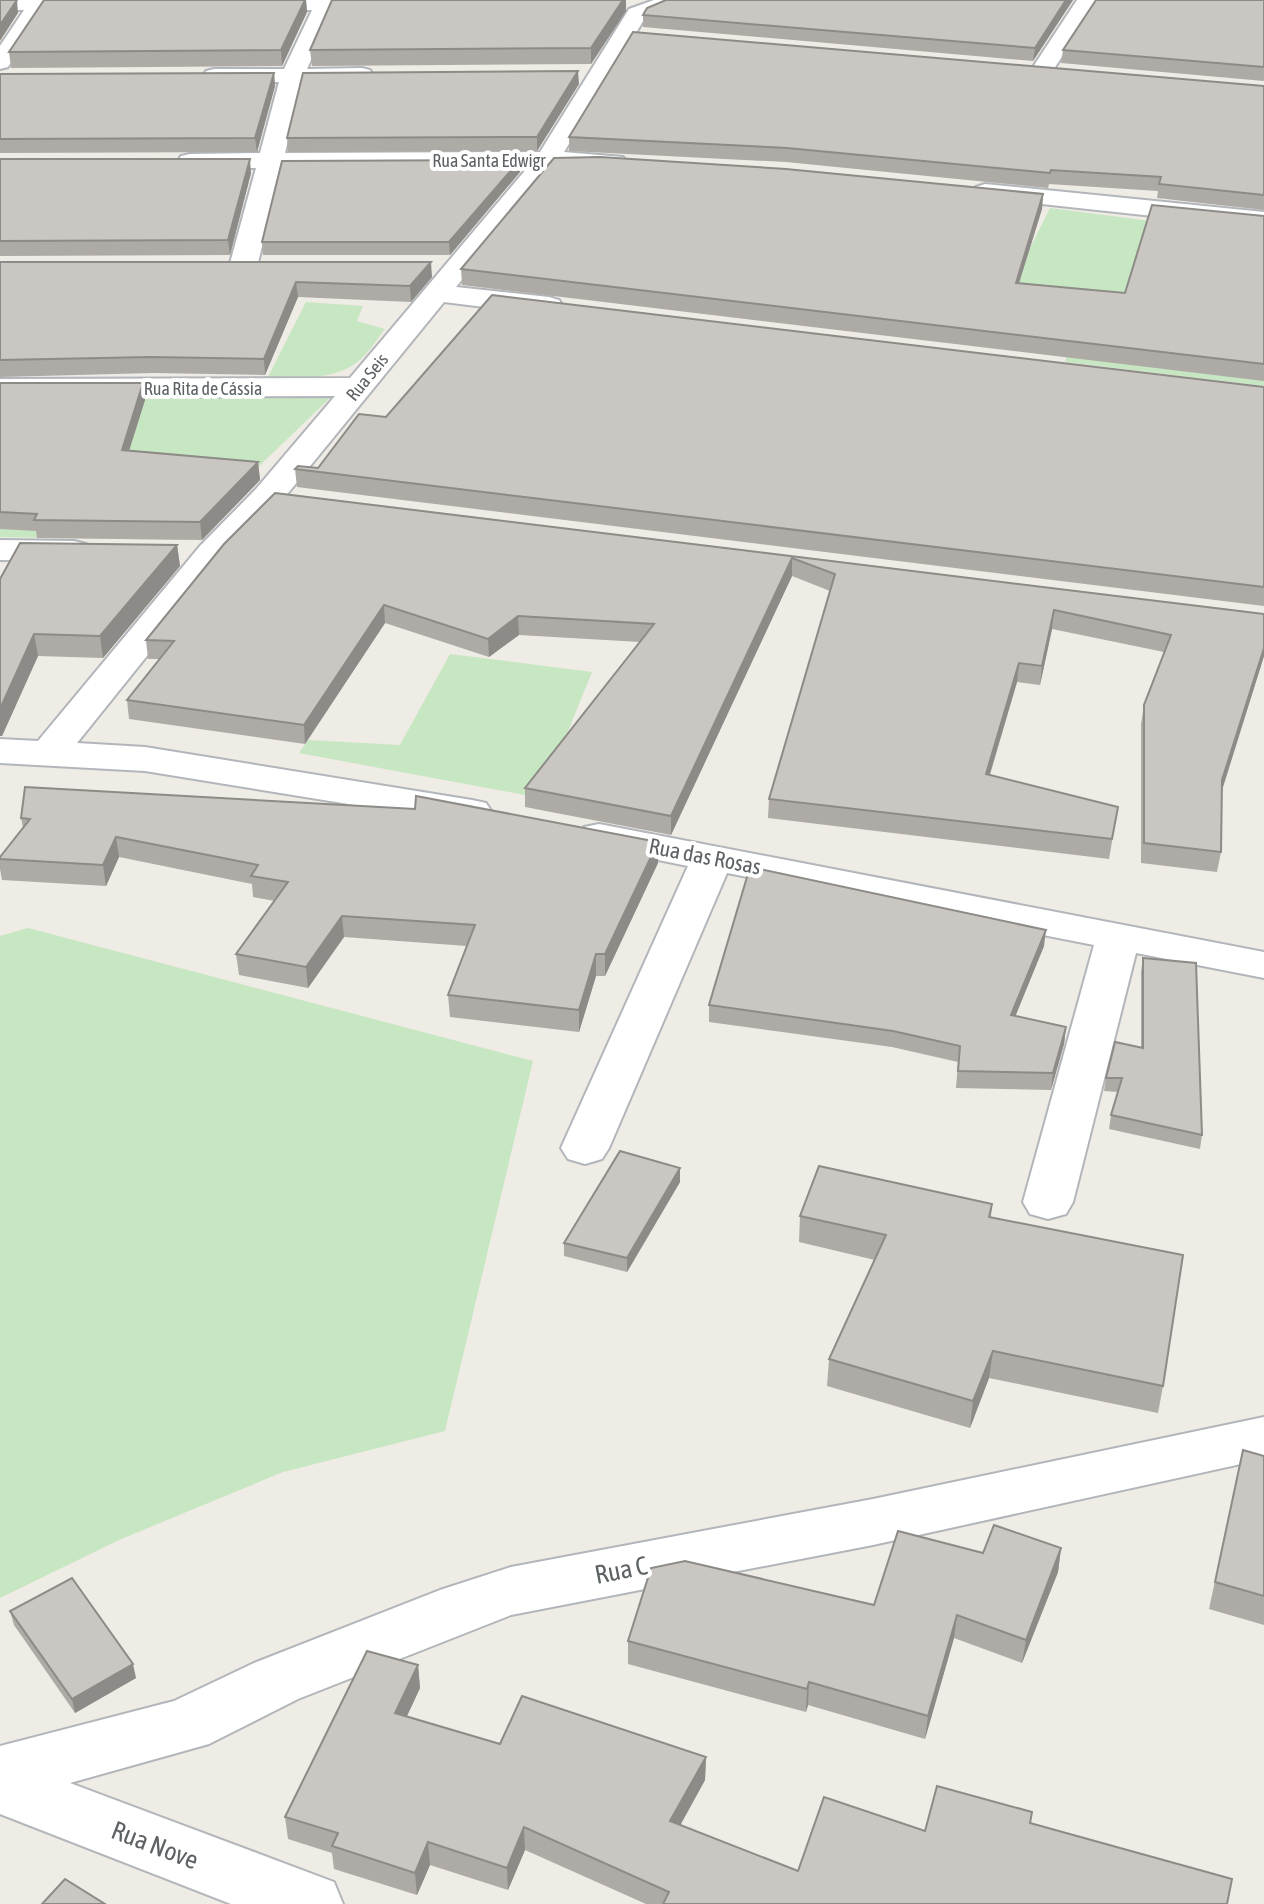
<svg xmlns="http://www.w3.org/2000/svg" width="1264" height="1904" font-family="'Asap Condensed',sans-serif">
<rect width="100%" height="100%" fill="#efebe5"/>
<g fill="#c7e6c2">
<polygon points="1050,208 1150,221 1264,342 1264,386 1065,362 1085,300 663,215 1030,248"/>
<path d="M306,302l57,4 -6,15 28,8c-8,10 -15,22 -24,30 -24,22 -65,19 -94,20z"/>
<polygon points="0,396 332,396 182,540 0,537"/>
<polygon points="450,654 592,672 541,798 299,753 308,740 400,745"/>
<polygon points="28,928 533,1061 445,1431 283,1472 119,1540 0,1598 0,936"/>
</g>
<g fill="none" stroke-linecap="round" stroke-linejoin="round">
<defs>
<g id="minor">
<polygon points="0,0 110,0 113,4 102,10 46,10 8,67 0,69 0,46 24,10 0,10"/>
<polygon points="238,0 398,0 401,4 390,10 333,10 307,69 362,68 370,70 373,75 370,80 362,82 302,82 285,153 540,152 629,9 654,0 684,0 680,4 645,18 564,152 623,157 626,162 623,167 555,167 456,287 549,297 559,300 563,306 559,312 549,315 444,302 280,503 224,560 77,743 145,747 472,800 486,803 492,812 486,821 472,824 145,771 0,763 0,739 38,741 200,546 256,489 335,396 0,397 0,379 350,378 528,167 281,168 257,267 253,273 243,275 233,273 229,267 256,168 190,168 181,166 178,161 181,156 190,154 260,153 279,82 214,83 206,81 203,76 206,71 214,69 284,69 312,10 246,10 239,8 235,4"/>
<polygon points="1077,0 1099,0 1048,78 1032,78 1029,73"/>
<polygon points="985,184 1264,212 1264,228 976,197 972,192 976,187"/>
<polygon points="0,540 74,541 86,544 91,551 86,558 74,561 0,560"/>
<polygon points="599,824 1264,952 1264,978 1136,953 1073,1202 1066,1214 1048,1219 1030,1214 1023,1202 1094,945 727,873 609,1148 602,1159 585,1164 568,1159 561,1148 688,866 584,845 578,836 584,827"/>
<polygon points="1264,1417 1264,1459 873,1545 511,1615 298,1699 209,1744 70,1783 334,1882 343,1904 231,1904 0,1814 0,1746 174,1701 254,1663 440,1590 511,1567 873,1499"/>
</g>
</defs>
<use href="#minor" stroke="#b2b6ba" stroke-width="4"/>
<use href="#minor" fill="#fff" fill-rule="evenodd"/>
</g>
<g fill="#aeaaa6">
<polygon points="44,0 306,0 307,12 282,66 11,68 9,52"/>
<polygon points="1073,0 1033,61 643,27 643,15"/>
<polygon points="1264,0 1264,81 1061,63 1063,50"/>
<polygon points="626,11 591,64 312,66 310,50"/>
<polygon points="274,73 275,86 257,152 0,153 0,74"/>
<polygon points="579,84 537,151 288,152 287,138"/>
<polygon points="1264,86 1264,210 1157,198 1158,191 1049,184 1048,188 786,162 569,151 569,137"/>
<polygon points="0,159 251,173 230,255 0,256"/>
<polygon points="520,172 450,255 263,255 262,242"/>
<polygon points="1043,194 1042,209 1019,283 1125,293 1264,216 1264,381 462,285 461,269"/>
<polygon points="0,262 432,277 411,302 298,297 265,375 153,373 0,377"/>
<polygon points="0,383 143,383 145,400 129,450 258,462 260,480 202,540 37,538 36,531 0,529"/>
<polygon points="1264,387 1264,606 297,487 295,469 318,468 386,417"/>
<polygon points="275,493 1264,614 1264,656 1222,789 1221,852 1217,872 1141,863 1141,724 1144,705 1164,652 1052,629 1040,685 1017,682 990,775 1118,807 1109,859 768,818 769,799 830,591 792,576 671,835 525,807 525,788 640,642 519,635 489,657 385,623 305,744 129,719 127,700 160,659 148,659 146,640"/>
<polygon points="177,545 180,566 103,658 38,656 2,736 0,579"/>
<polygon points="21,818 658,863 605,976 596,976 579,1032 450,1017 448,995 467,946 344,937 308,988 239,975 236,954 275,901 253,897 252,884 119,857 106,886 2,880 0,869 0,857 23,828"/>
<polygon points="1044,946 1015,1016 1066,1027 1064,1044 1051,1090 956,1088 958,1062 892,1047 709,1022 709,1005"/>
<polygon points="1143,958 1202,1135 1200,1149 1109,1129 1111,1115 1118,1092 1104,1091 1106,1078 1141,1047 1141,972"/>
<polygon points="680,1182 627,1272 564,1256 564,1243"/>
<polygon points="992,1204 991,1217 1163,1386 1158,1413 989,1378 970,1428 827,1386 829,1359 875,1260 799,1242 800,1216"/>
<polygon points="1243,1450 1264,1456 1264,1625 1209,1609"/>
<polygon points="1061,1548 1058,1572 1022,1663 954,1638 925,1739 808,1705 806,1712 628,1664 628,1641 874,1605 983,1553"/>
<polygon points="10,1611 136,1678 75,1713 14,1625"/>
<polygon points="418,1665 420,1688 407,1716 500,1744 706,1757 705,1780 680,1825 798,1871 925,1831 1030,1824 1227,1904 646,1904 525,1850 508,1890 430,1865 417,1895 334,1869 332,1853 288,1839 285,1817"/>
</g>
<g fill="#8d8b87">
<polygon points="17,0 18,13 0,41 0,25"/>
<polygon points="305,0 306,0 307,12 282,66 281,50"/>
<polygon points="623,0 626,0 626,11 591,64 591,48"/>
<polygon points="1066,0 1073,0 1033,61 1035,48"/>
<polygon points="578,71 579,84 537,151 537,137"/>
<polygon points="274,73 275,86 257,152 255,138"/>
<polygon points="250,159 251,173 230,255 228,240"/>
<polygon points="520,160 520,172 450,255 449,242"/>
<polygon points="1043,194 1042,209 1014,299 1016,283"/>
<polygon points="431,262 432,277 411,302 410,286"/>
<polygon points="296,282 298,297 265,375 264,359"/>
<polygon points="143,383 145,400 124,467 122,450"/>
<polygon points="258,462 260,480 202,540 200,522"/>
<polygon points="177,545 180,566 103,658 100,636"/>
<polygon points="792,558 792,576 671,835 671,816"/>
<polygon points="384,605 385,623 305,744 304,725"/>
<polygon points="1054,610 1052,629 1040,685 1042,666"/>
<polygon points="518,616 519,635 489,657 488,639"/>
<polygon points="34,634 38,656 2,736 0,736 0,709"/>
<polygon points="1264,648 1264,656 1219,800 1222,780"/>
<polygon points="1019,663 1017,682 984,793 986,774"/>
<polygon points="116,837 119,857 106,886 103,865"/>
<polygon points="658,842 658,863 605,976 605,954"/>
<polygon points="342,916 344,937 308,988 306,967"/>
<polygon points="1046,930 1044,946 1009,1032 1011,1015"/>
<polygon points="596,954 596,976 579,1032 579,1010"/>
<polygon points="1066,1027 1064,1044 1051,1090 1053,1073"/>
<polygon points="680,1168 680,1182 627,1272 627,1258"/>
<polygon points="993,1351 989,1378 970,1428 973,1401"/>
<polygon points="1061,1548 1058,1572 1022,1663 1026,1640"/>
<polygon points="957,1615 954,1638 925,1739 928,1716"/>
<polygon points="133,1664 136,1678 75,1713 72,1699"/>
<polygon points="418,1665 420,1688 398,1735 395,1713"/>
<polygon points="809,1682 808,1705 806,1712 807,1689"/>
<polygon points="706,1757 705,1780 670,1844 670,1821"/>
<polygon points="524,1827 525,1850 508,1890 507,1868"/>
<polygon points="428,1842 430,1865 417,1895 415,1873"/>
</g>
<g fill="#cac6c1" stroke="#8d8b87" stroke-width="2">
<polygon points="0,0 17,0 0,25"/>
<polygon points="44,0 305,0 281,50 9,52"/>
<polygon points="332,0 623,0 591,48 310,50"/>
<polygon points="666,0 1066,0 1035,48 643,15 647,8"/>
<polygon points="1096,0 1264,0 1264,67 1063,50"/>
<polygon points="633,32 1264,86 1264,195 1159,184 1161,177 1051,170 1050,173 787,148 569,137"/>
<polygon points="578,71 537,137 287,138 303,73"/>
<polygon points="274,73 255,138 0,139 0,74"/>
<polygon points="600,157 786,169 1043,194 1016,283 1125,293 1152,205 1264,216 1264,364 461,269 554,158"/>
<polygon points="0,159 250,159 228,240 0,241"/>
<polygon points="520,160 449,242 262,242 282,161"/>
<polygon points="0,262 431,262 410,286 296,282 264,359 151,357 0,360"/>
<polygon points="492,295 1264,387 1264,587 295,469 298,466 318,468 359,414 386,417"/>
<polygon points="0,383 143,383 122,450 258,462 200,522 34,520 37,514 0,512"/>
<polygon points="275,493 1264,614 1264,648 1222,780 1221,852 1144,843 1144,705 1171,635 1054,610 1042,666 1019,663 986,774 1118,807 1112,839 769,799 835,574 792,558 671,816 525,788 654,624 518,616 488,639 384,605 304,725 127,700 174,641 146,640 224,544"/>
<polygon points="20,543 177,545 100,636 34,634 0,709 0,579"/>
<polygon points="25,787 415,809 416,796 658,842 605,954 596,954 579,1010 448,995 475,925 342,916 306,967 236,954 288,882 251,876 258,865 116,837 103,865 0,859 0,857 30,819 21,818"/>
<polygon points="750,867 1046,930 1011,1015 1066,1027 1053,1073 958,1071 960,1046 893,1031 709,1005"/>
<polygon points="1143,958 1196,963 1202,1135 1111,1115 1122,1078 1106,1078 1115,1042 1143,1048"/>
<polygon points="620,1151 680,1168 627,1258 564,1243"/>
<polygon points="819,1166 992,1204 989,1217 1183,1255 1163,1386 993,1351 973,1401 829,1359 886,1235 800,1216"/>
<polygon points="1243,1450 1264,1456 1264,1596 1215,1582"/>
<polygon points="994,1525 1061,1548 1026,1640 957,1615 928,1716 809,1682 807,1689 628,1641 651,1568 685,1561 874,1605 898,1531 983,1553"/>
<polygon points="72,1578 133,1664 72,1699 10,1611"/>
<polygon points="367,1651 418,1665 395,1713 500,1744 522,1696 706,1757 670,1821 798,1871 824,1797 925,1831 937,1786 1032,1812 1030,1823 1232,1879 1227,1904 663,1904 669,1892 524,1827 507,1868 428,1842 415,1873 332,1846 338,1833 285,1817"/>
<polygon points="65,1879 105,1904 42,1904"/>
</g>
<g text-anchor="middle" dominant-baseline="central" stroke-width="8" stroke-linejoin="round" paint-order="stroke">
<g font-size="18" fill="#5d6265" stroke="#fff">
<text x="489" y="160">Rua Santa Edwigr</text>
<text transform="translate(367 377) rotate(-51)">Rua Seis</text>
<text x="203" y="388">Rua Rita de Cássia</text>
</g>
<g font-size="22" fill="#5d6265" stroke="#fff">
<text transform="translate(705 856) rotate(11)">Rua das Rosas</text>
</g>
<g font-size="26" fill="#5d6265" stroke="#fff">
<text transform="translate(621 1570) rotate(-11)">Rua C</text>
<text transform="translate(155 1845) rotate(21)">Rua Nove</text>
</g>
</g>
</svg>
